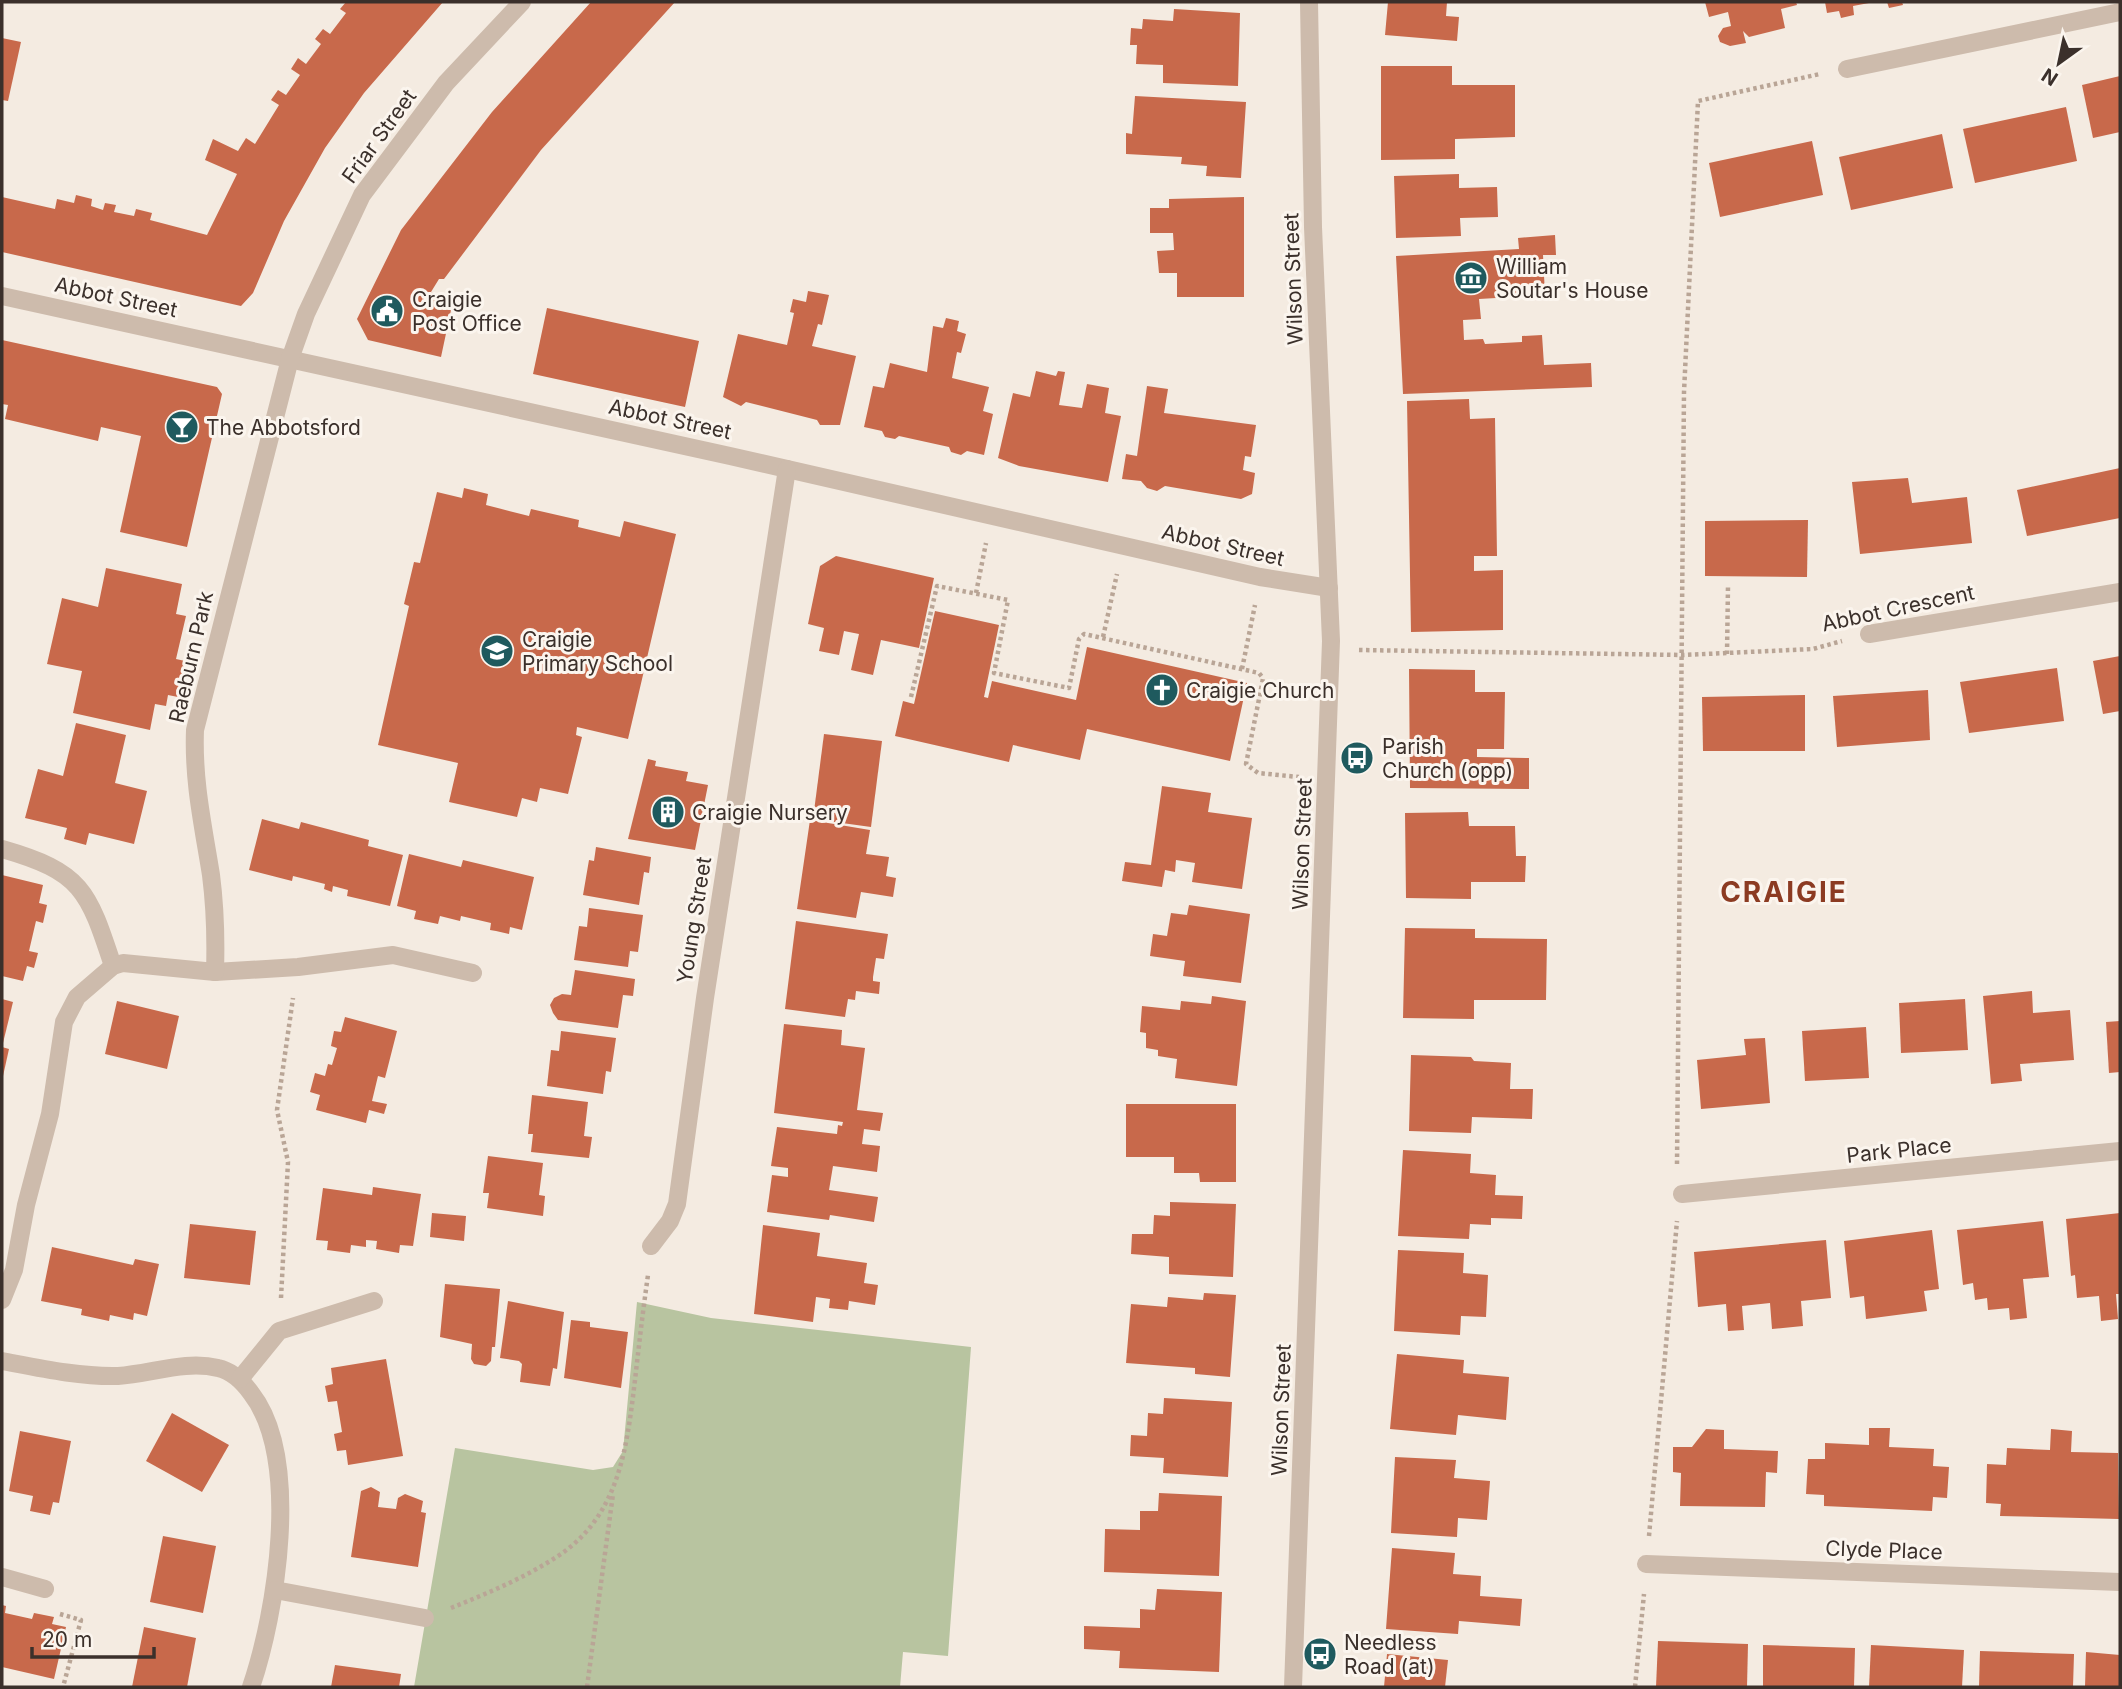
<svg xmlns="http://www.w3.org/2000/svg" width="2122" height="1689" font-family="Inter,sans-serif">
<rect width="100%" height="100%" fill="#f4ebe1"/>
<polygon fill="#b8c4a0" points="637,1302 711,1318 971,1347 948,1656 903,1652 900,1687 414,1687 455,1448 593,1470 613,1467 623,1451"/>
<g fill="#c8694b">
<polygon points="346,2 443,2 364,93 325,148 284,221 253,293 241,306 2,252 2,197 55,209 57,199 74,203 76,195 92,199 91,206 103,210 105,203 116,205 114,212 134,216 136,209 152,213 150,220 207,235 237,174 205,160 213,139 238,151 246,138 255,144 279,105 271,100 278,90 286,95 300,75 291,69 298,58 306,64 321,44 315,39 323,29 330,34 346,13 340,9"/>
<polygon points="591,2 675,2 541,150 444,279 439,279 431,292 454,296 441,357 368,340 357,319 401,230 492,112"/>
<polygon points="1388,2 1447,2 1446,16 1459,17 1457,41 1385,35"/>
<polygon points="1705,2 1796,2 1797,5 1781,9 1785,28 1749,37 1743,31 1746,43 1730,46 1720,42 1718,36 1723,28 1731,26 1728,12 1709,17"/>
<polygon points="1825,2 1869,2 1869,3 1853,6 1854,15 1841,18 1839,11 1827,13"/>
<polygon points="1887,2 1902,2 1903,5 1889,8"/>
<polygon points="1174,9 1240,13 1238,86 1163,83 1163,65 1136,64 1137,45 1130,45 1131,28 1142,29 1143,19 1173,21"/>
<polygon points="2,38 21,42 8,101 2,100"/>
<polygon points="1381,66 1452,66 1452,85 1515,85 1515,137 1455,139 1455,159 1381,160"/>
<polygon points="2120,76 2120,132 2093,138 2082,85"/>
<polygon points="1135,96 1246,102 1241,178 1206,176 1207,166 1181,164 1182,157 1126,154 1126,133 1132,134"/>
<polygon points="2066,107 2077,161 1975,183 1963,129"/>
<polygon points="1942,134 1953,188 1851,210 1839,157"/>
<polygon points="1812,141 1823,195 1720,217 1709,163"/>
<polygon points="1459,174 1459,188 1497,187 1498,217 1460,218 1461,236 1396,238 1394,176"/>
<polygon points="1244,197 1244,297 1177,297 1177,273 1159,273 1157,251 1174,250 1173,233 1150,233 1150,208 1169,208 1169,199"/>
<polygon points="1555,235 1556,255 1543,255 1545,295 1479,299 1481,319 1463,320 1464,340 1483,339 1485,344 1522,342 1522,336 1542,335 1544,365 1591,363 1592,387 1403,394 1396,256 1519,249 1518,238"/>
<polygon points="808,291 829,295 822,325 818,324 812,346 856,356 840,425 820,425 817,420 746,402 741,406 723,397 738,334 787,345 794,313 790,312 793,299 806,302"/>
<polygon points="547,308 699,341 685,407 533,374"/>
<polygon points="946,318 959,321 957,331 966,334 961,353 957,352 952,378 989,387 983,411 993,414 984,455 967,451 961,455 951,452 949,447 899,436 895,439 885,437 882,431 864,427 873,386 884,388 890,363 927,372 933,326 943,328"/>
<polygon points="2,340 217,387 222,394 187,547 120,532 141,436 101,427 98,441 5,419 8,405 2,404"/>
<polygon points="1036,371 1056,376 1058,371 1065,372 1059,405 1082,408 1087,384 1109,388 1105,413 1121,416 1108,482 1019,466 998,458 1013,393 1030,397"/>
<polygon points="1147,386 1168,389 1164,413 1256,425 1251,457 1245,456 1243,470 1255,473 1252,494 1241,499 1165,486 1157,491 1147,488 1141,481 1122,479 1126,454 1137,456"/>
<polygon points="1469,399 1470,419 1495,418 1497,556 1474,556 1474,571 1503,570 1503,630 1411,632 1407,401"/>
<polygon points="2120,468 2120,518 2027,536 2017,490"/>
<polygon points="1908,478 1912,503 1967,497 1972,543 1860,554 1852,482"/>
<polygon points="464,488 488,494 486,505 529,516 531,509 579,520 578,527 620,537 624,521 676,534 628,739 577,727 576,735 582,737 568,794 540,788 537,802 522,798 517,817 449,802 458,763 378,745 409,606 404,604 414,562 420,563 437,492 462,498"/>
<polygon points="1808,520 1807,577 1705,576 1705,521"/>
<polygon points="836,556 934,578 919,648 881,640 873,675 851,670 859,634 844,631 839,655 819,651 824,628 808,624 820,566"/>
<polygon points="106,568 182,584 176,614 186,616 176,659 185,661 178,697 168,695 166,706 155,704 150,730 73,713 82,671 47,664 62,598 98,607"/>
<polygon points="935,611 999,625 984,697 988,698 992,681 1076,700 1087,647 1247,683 1230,761 1087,729 1080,760 1013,745 1009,762 895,736 903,701 914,704"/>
<polygon points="2120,656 2120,711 2103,714 2093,661"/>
<polygon points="2057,668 2064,721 1969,733 1960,682"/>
<polygon points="1409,669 1475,670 1475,692 1505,692 1504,749 1477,749 1477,757 1529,758 1529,789 1410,788"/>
<polygon points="1928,690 1930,740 1837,747 1833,696"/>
<polygon points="1805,695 1805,751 1703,751 1702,697"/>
<polygon points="76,723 126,735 115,783 147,791 134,844 89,833 86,845 64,839 67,828 25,818 38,769 63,776"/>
<polygon points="824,734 882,741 871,827 813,819"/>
<polygon points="648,759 656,761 655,766 688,772 686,781 708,785 695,850 628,839"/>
<polygon points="1162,786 1211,793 1208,812 1252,818 1242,889 1192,882 1195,863 1176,860 1175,872 1165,870 1162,887 1122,881 1125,862 1151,865"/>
<polygon points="1468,812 1469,826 1515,826 1516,856 1526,856 1525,882 1471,882 1471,899 1406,898 1405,813"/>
<polygon points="262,819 299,829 301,822 369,840 368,846 403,855 390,906 347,896 348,890 333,886 332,892 324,889 325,884 293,876 292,881 249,870"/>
<polygon points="810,820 870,830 866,854 889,857 886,876 896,878 893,897 861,892 856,918 797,909"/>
<polygon points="596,847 651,857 649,873 644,872 639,905 583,895 589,860 594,861"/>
<polygon points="409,854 461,867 463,860 534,877 522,930 510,927 509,934 496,931 490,930 491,923 461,916 460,921 440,916 438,924 414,919 416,911 397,906"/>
<polygon points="2,875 43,885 39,903 47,905 43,923 36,921 29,951 38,953 34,968 27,966 23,981 2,976"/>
<polygon points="1189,905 1250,914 1241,983 1183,976 1185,961 1150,956 1153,934 1167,936 1171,913 1187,915"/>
<polygon points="589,908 643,915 638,952 630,951 628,967 574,960 579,926 587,927"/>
<polygon points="796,921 888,934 884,959 876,958 873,977 873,981 880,982 879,994 856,991 855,1000 848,999 845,1017 785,1009"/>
<polygon points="1405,928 1475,929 1475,938 1547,939 1546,1000 1474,1000 1474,1019 1403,1018"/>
<polygon points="575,970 635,979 633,996 623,995 618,1028 558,1020 553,1013 550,1005 554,998 562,994 571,995"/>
<polygon points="2032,991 2033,1013 2070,1010 2074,1060 2020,1064 2022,1081 1991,1084 1983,996"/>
<polygon points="1212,996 1246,1001 1237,1086 1175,1078 1177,1059 1158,1056 1158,1050 1146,1048 1146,1033 1140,1032 1142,1006 1180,1010 1181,1001 1211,1004"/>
<polygon points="2,999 13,1002 3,1043 2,1043"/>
<polygon points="1965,999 1968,1050 1901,1053 1899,1003"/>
<polygon points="117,1001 179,1016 167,1069 105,1054"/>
<polygon points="345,1017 397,1031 385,1078 378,1076 372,1101 387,1104 384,1114 369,1110 366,1123 316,1110 320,1095 310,1092 315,1073 325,1076 328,1064 332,1065 337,1048 331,1046 334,1031 341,1032"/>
<polygon points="2120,1021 2120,1072 2109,1073 2106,1022"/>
<polygon points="784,1024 842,1030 841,1045 865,1048 857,1110 883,1113 880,1131 864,1129 862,1144 880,1146 877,1172 833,1166 829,1190 878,1197 874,1222 830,1215 829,1220 767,1212 772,1175 788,1177 788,1168 771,1166 777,1127 837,1134 838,1125 842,1126 843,1122 774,1113"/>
<polygon points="1866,1027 1869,1078 1805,1081 1802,1031"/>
<polygon points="561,1031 616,1038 611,1072 606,1071 603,1094 547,1086 551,1050 559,1051"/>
<polygon points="1765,1038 1770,1103 1701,1109 1697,1060 1746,1055 1744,1039"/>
<polygon points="2,1047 9,1049 3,1076 2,1076"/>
<polygon points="1411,1055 1471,1057 1474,1061 1511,1063 1510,1089 1533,1089 1532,1119 1472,1117 1471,1133 1409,1131"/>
<polygon points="532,1095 588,1102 584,1136 592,1137 589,1158 531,1152 533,1134 528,1134"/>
<polygon points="1126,1104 1236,1104 1236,1182 1200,1182 1199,1173 1174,1173 1174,1157 1126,1157"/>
<polygon points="1403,1150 1471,1154 1470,1173 1496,1175 1495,1195 1523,1196 1522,1219 1491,1218 1491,1225 1470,1224 1469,1239 1398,1236"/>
<polygon points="488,1156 543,1163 539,1195 545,1196 543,1216 487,1208 489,1193 483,1193"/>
<polygon points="373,1187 421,1194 413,1246 400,1245 399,1253 376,1249 377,1241 366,1240 366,1247 351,1245 350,1253 327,1250 328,1241 316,1240 323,1188 372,1195"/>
<polygon points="1170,1202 1236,1204 1233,1277 1169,1274 1169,1257 1131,1254 1132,1234 1153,1234 1154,1215 1170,1216"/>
<polygon points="432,1213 466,1216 464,1241 430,1237"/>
<polygon points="2120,1213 2120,1294 2116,1294 2118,1319 2101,1321 2099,1296 2077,1298 2075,1275 2071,1276 2066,1219"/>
<polygon points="2043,1221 2049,1277 2023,1279 2027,1318 2010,1320 2009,1308 1988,1310 1987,1298 1975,1300 1973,1283 1963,1285 1957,1230"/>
<polygon points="190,1224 256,1231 250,1285 184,1278"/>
<polygon points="763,1225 820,1233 817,1256 867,1263 864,1283 878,1285 875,1305 849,1301 848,1310 829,1308 830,1299 816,1297 813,1322 754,1314"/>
<polygon points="1932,1230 1939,1289 1924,1291 1927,1311 1866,1319 1864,1296 1850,1298 1844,1241"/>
<polygon points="1826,1240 1831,1298 1801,1301 1803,1326 1772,1329 1770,1303 1742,1306 1744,1330 1728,1331 1726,1304 1698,1307 1694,1252"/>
<polygon points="52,1247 133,1265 135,1259 159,1264 147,1316 134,1313 133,1320 110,1315 109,1321 81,1315 82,1309 41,1301"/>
<polygon points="1398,1250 1464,1253 1463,1273 1488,1275 1486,1317 1461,1316 1460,1335 1394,1331"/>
<polygon points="445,1284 500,1289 495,1347 492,1347 491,1361 486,1366 474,1364 471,1359 472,1344 440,1337"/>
<polygon points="1204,1293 1236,1295 1230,1377 1195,1374 1195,1368 1126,1363 1131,1304 1167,1307 1168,1297 1203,1300"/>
<polygon points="508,1301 564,1312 557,1369 553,1368 550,1386 520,1382 522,1364 519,1361 500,1358"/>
<polygon points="571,1320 590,1322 590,1327 628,1332 621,1388 564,1378"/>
<polygon points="1397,1354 1464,1360 1463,1373 1509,1377 1506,1420 1458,1415 1456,1435 1390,1429"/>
<polygon points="386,1359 403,1456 348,1465 346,1450 337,1451 334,1434 342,1432 337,1401 328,1402 325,1386 333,1384 331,1368"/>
<polygon points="1164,1398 1232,1402 1228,1477 1163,1473 1164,1458 1130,1456 1131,1435 1147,1436 1148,1413 1163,1414"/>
<polygon points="172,1413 229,1445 202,1492 146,1461"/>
<polygon points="1869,1428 1890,1428 1889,1447 1934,1449 1933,1466 1949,1467 1947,1498 1933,1497 1932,1511 1824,1506 1824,1495 1806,1494 1808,1459 1825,1459 1825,1443 1869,1445"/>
<polygon points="1706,1429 1724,1430 1724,1449 1778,1451 1777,1473 1766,1472 1765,1507 1680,1506 1681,1473 1673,1472 1673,1447 1692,1447"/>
<polygon points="2051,1429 2072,1431 2071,1452 2118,1453 2119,1519 2000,1516 2001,1504 1986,1503 1987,1464 2006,1465 2007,1448 2050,1450"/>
<polygon points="20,1431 71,1441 59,1503 53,1502 50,1515 30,1511 33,1496 9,1491"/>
<polygon points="1395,1457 1456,1460 1454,1478 1490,1481 1487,1520 1458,1518 1457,1537 1391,1533"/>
<polygon points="371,1487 380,1492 378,1507 396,1509 398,1498 405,1494 423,1501 421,1512 426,1513 418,1567 351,1557 361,1491"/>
<polygon points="1159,1493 1222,1496 1219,1576 1104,1572 1105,1529 1140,1530 1140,1511 1158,1511"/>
<polygon points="163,1536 216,1546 203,1613 150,1602"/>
<polygon points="1392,1548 1455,1553 1453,1574 1481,1576 1480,1596 1522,1599 1520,1626 1459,1621 1458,1634 1386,1629"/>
<polygon points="1157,1589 1222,1592 1219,1672 1119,1668 1120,1651 1084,1649 1084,1626 1140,1628 1140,1609 1155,1610"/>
<polygon points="2,1605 6,1606 5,1613 32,1619 34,1613 54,1617 52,1624 66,1627 54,1679 2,1667"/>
<polygon points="144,1627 196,1638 187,1687 132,1687"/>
<polygon points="1658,1641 1748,1644 1747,1687 1656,1687"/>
<polygon points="1763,1645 1855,1648 1854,1687 1763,1687"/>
<polygon points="1871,1645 1964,1650 1962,1687 1869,1687"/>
<polygon points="1980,1651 2074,1654 2073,1687 1979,1687"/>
<polygon points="2086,1652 2120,1655 2120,1687 2085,1687"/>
<polygon points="1387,1654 1448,1660 1445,1687 1384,1687"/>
<polygon points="335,1665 401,1674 399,1687 331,1687"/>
</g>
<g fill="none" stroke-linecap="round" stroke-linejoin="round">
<g stroke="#b9a596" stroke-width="4.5" stroke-dasharray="3.5 3.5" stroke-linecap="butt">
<polyline points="976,593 986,543"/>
<polyline points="1103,637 1117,574"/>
<polyline points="1359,650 1683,655 1813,649 1842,641"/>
<polyline points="1727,654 1728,586"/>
<polyline points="1242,669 1255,605"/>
<polyline points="911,697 937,586 1008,600 994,673 1069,688 1079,639 1084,634 1259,673 1263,678 1262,684 1246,764 1258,773 1299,777"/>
<polyline points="1677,1164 1684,392 1698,101 1820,74"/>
<polyline points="281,1298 288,1162 277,1110 293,998"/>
<polyline points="1649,1536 1677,1221"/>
<path d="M451,1608c37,-15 76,-31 110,-54 59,-41 66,-108 74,-174 4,-35 8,-70 13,-105"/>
<polyline points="60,1614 81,1620 63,1687"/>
<polyline points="587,1687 613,1494"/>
<polyline points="1635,1687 1644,1594"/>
</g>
<path stroke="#cdbbac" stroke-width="18" d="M2,849c80,23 86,41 111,117"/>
<g stroke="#cdbbac" stroke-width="18">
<polyline points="1847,69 2120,12"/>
<polyline points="2,296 730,456 1260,577 1329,588"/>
<polyline points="1869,634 2120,592"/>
<polyline points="215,972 298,967 393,955 473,973"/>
<polyline points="1682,1194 2120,1151"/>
<polyline points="651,1246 670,1221 677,1204 705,998 787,469"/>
<path d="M2,1300l12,-30 12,-65 24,-91 14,-92 13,-25 36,-31 10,-3 92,9c1,-32 0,-66 -4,-97 -8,-50 -18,-94 -16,-145l95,-371 16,-45 56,-119 84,-112 76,-81"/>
<path d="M2,1361c37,7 78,16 116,15 33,-2 67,-16 100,-8 14,3 25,14 33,25 51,65 25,221 0,294"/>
<polyline points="240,1379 279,1331 374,1301"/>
<polyline points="1646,1564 2120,1582"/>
<polyline points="2,1577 45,1589"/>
<polyline points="275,1590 425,1618"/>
<polyline points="1293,1687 1331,641 1313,227 1309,2"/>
</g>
</g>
<defs>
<symbol id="museum-disc" viewBox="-11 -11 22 22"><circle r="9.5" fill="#1f5a5e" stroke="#fbf5ee"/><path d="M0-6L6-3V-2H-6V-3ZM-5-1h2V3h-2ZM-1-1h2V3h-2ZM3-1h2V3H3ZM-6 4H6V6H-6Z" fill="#fff"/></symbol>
<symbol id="civic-disc" viewBox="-11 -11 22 22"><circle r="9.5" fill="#1f5a5e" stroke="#fbf5ee"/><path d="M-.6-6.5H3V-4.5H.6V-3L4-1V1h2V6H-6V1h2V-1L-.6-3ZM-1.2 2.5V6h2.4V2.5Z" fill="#fff"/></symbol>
<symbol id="bar-disc" viewBox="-11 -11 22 22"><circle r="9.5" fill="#1f5a5e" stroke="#fbf5ee"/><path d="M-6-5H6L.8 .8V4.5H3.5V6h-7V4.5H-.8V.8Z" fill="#fff"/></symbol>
<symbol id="school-disc" viewBox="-11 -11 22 22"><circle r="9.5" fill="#1f5a5e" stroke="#fbf5ee"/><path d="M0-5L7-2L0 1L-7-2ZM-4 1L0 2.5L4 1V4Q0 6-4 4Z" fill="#fff"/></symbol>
<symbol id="church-disc" viewBox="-11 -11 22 22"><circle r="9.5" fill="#1f5a5e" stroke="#fbf5ee"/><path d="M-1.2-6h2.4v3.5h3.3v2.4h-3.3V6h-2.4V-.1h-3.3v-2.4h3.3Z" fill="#fff"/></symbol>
<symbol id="bus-disc" viewBox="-11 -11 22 22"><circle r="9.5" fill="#1f5a5e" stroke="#fbf5ee"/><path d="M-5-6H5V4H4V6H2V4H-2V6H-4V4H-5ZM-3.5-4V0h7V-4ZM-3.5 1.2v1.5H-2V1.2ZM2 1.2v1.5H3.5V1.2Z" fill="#fff"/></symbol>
<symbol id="building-disc" viewBox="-11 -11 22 22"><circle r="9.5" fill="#1f5a5e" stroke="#fbf5ee"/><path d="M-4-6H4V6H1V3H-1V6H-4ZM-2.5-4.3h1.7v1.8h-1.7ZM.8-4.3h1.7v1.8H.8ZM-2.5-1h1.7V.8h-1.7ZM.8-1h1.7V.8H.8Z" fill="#fff"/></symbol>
</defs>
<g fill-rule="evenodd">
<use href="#museum-disc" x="1452" y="259" width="38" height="38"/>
<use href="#civic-disc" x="368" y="292" width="38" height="38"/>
<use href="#bar-disc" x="163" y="408" width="38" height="38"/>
<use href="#school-disc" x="478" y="632" width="38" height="38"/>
<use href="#church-disc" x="1143" y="671" width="38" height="38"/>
<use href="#bus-disc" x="1338" y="739" width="38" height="38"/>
<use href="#building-disc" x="649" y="793" width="38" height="38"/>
<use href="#bus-disc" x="1301" y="1635" width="38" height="38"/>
</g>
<g text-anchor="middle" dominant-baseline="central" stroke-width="6" stroke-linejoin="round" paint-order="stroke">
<g font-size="21" fill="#3b302b" stroke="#fbf5ee">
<text transform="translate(379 136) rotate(-54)">Friar Street</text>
<text transform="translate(1293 279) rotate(-92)">Wilson Street</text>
<text transform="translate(116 297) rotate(12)">Abbot Street</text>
<text transform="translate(670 419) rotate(12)">Abbot Street</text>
<text transform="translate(1223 545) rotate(13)">Abbot Street</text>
<text transform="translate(1898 608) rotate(-12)">Abbot Crescent</text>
<text transform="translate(191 657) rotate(-77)">Raeburn Park</text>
<text transform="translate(1302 844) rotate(-88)">Wilson Street</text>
<text transform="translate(694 920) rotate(-81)">Young Street</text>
<text transform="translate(1899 1150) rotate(-6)">Park Place</text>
<text transform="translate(1281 1410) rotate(-88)">Wilson Street</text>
<text transform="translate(1884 1550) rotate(2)">Clyde Place</text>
</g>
<g font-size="21" fill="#3b302b" stroke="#fbf5ee" text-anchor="start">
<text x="1496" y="266">William<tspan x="1496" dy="24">Soutar's House</tspan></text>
<text x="412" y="299">Craigie<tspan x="412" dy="24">Post Office</tspan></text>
<text x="206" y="427">The Abbotsford</text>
<text x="522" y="639">Craigie<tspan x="522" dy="24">Primary School</tspan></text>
<text x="1186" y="690">Craigie Church</text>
<text x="1382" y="746">Parish<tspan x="1382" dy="24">Church (opp)</tspan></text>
<text x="692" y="812">Craigie Nursery</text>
<text x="1344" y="1642">Needless<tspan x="1344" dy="24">Road (at)</tspan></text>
</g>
<g font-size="28" font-weight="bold" letter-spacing="2" fill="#8c3b22" stroke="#fbf5ee">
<text x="1784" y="892">CRAIGIE</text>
</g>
</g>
<rect width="2122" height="1689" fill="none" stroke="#3b302b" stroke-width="7"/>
<g transform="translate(2059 63) rotate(213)" stroke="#fbf5ee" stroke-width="5" paint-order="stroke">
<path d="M0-5L12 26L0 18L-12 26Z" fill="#3b302b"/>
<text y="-10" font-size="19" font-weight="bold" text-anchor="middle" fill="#3b302b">N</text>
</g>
<path d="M32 1647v10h122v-10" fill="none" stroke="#3b302b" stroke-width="3.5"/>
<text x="42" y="1647" font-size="21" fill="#3b302b" stroke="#fbf5ee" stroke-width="5" paint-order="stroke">20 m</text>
</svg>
